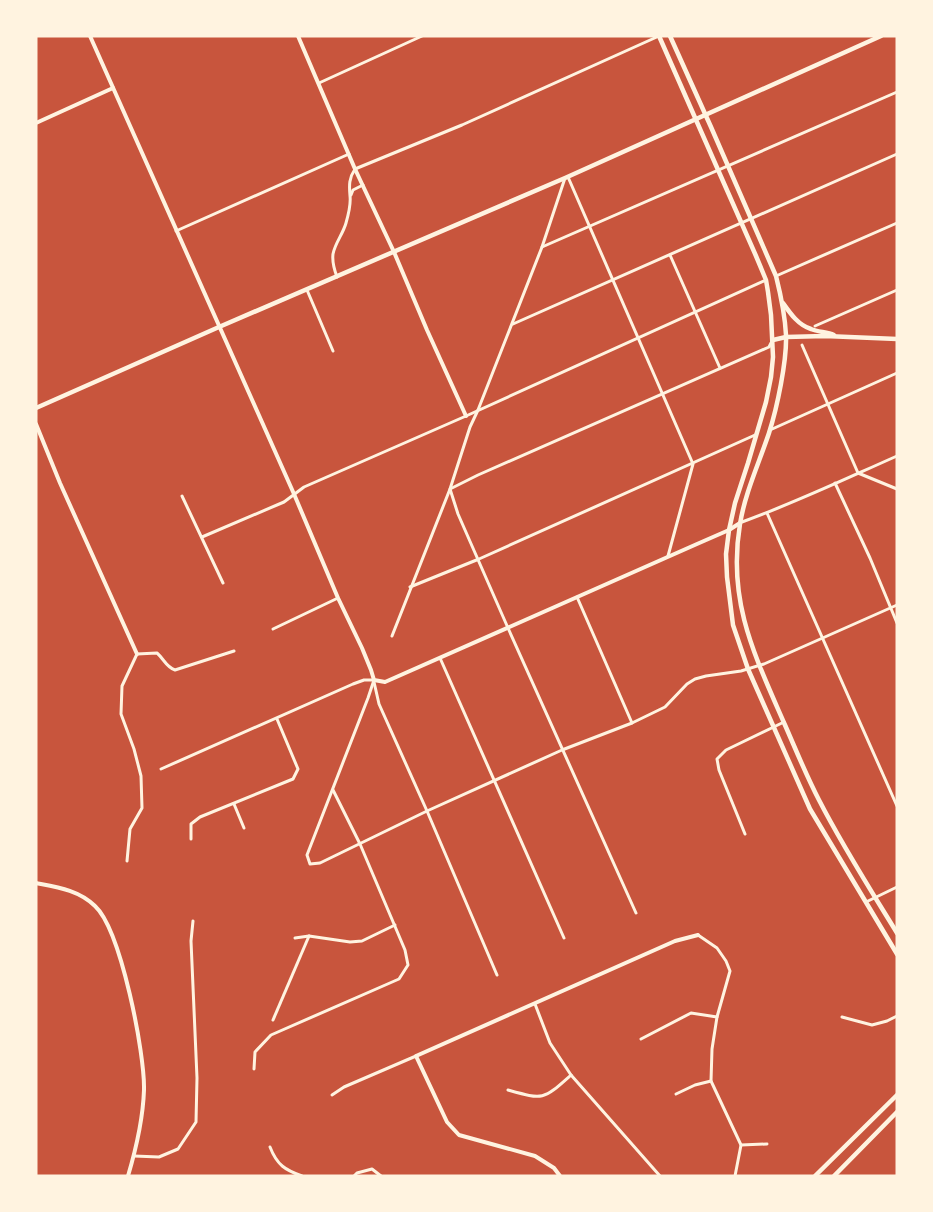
<svg xmlns="http://www.w3.org/2000/svg" width="933" height="1212" font-family="'Fira Sans Condensed',sans-serif">
<rect width="100%" height="100%" fill="#c8553d"/>
<g fill="none" stroke-linecap="round" stroke-linejoin="round">
<g stroke="#fff3e0" stroke-width="3">
<polyline points="319,83 422,36"/>
<polyline points="568,177 693,464 668,556"/>
<polyline points="351,195 353,190 363,185"/>
<polyline points="176,231 349,154"/>
<polyline points="542,247 897,92"/>
<polyline points="670,255 720,368"/>
<polyline points="776,276 897,223"/>
<path d="M337,277c-3,-8 -5,-15 -4,-23 2,-11 10,-20 13,-31 2,-7 5,-19 4,-27 -1,-11 -1,-18 5,-27l107,-44 197,-89"/>
<polyline points="307,290 333,351"/>
<polyline points="513,324 897,154"/>
<polyline points="815,326 897,290"/>
<polyline points="802,345 858,473 897,489"/>
<polyline points="770,430 897,373"/>
<polyline points="835,483 870,558 897,623"/>
<polyline points="182,496 223,583"/>
<path d="M767,513c43,98 86,196 130,293"/>
<path d="M742,522c53,-19 103,-43 155,-66"/>
<polyline points="202,537 284,502 304,487 466,416 766,280"/>
<polyline points="410,587 479,559 755,435"/>
<polyline points="577,597 632,723"/>
<polyline points="273,629 338,598"/>
<polyline points="392,636 450,489 470,427 478,410 542,247 565,178"/>
<polyline points="440,658 564,938"/>
<polyline points="374,680 368,698 307,855 310,864 320,863 427,811 562,750 632,723 665,707 687,684 695,679 706,676 741,671 764,664 897,605"/>
<polyline points="374,682 379,704 427,811 497,975"/>
<polyline points="161,769 353,684 364,680 374,680"/>
<polyline points="234,804 244,828"/>
<polyline points="745,834 719,770 717,759 726,750 784,722"/>
<polyline points="191,839 191,824 200,817 293,779 298,769 277,719"/>
<path d="M127,861l3,-32 12,-21 -1,-32 -7,-27 -13,-35 1,-28 15,-32 20,-1c7,6 9,14 18,17l59,-19"/>
<polyline points="866,902 897,887"/>
<polyline points="636,913 508,628 458,514 450,489 478,475 769,347 771,343"/>
<polyline points="698,935 717,948 726,961 730,971 717,1017 712,1049 711,1081 741,1145 735,1176"/>
<polyline points="295,938 309,936 350,942 362,941 395,925"/>
<polyline points="535,1004 550,1043 571,1075 660,1176"/>
<polyline points="842,1017 872,1025 887,1021 897,1016"/>
<polyline points="273,1020 309,936"/>
<polyline points="641,1039 691,1013 717,1017"/>
<polyline points="254,1069 255,1052 271,1035 399,979 408,965 405,950 360,844 333,790"/>
<path d="M508,1090c36,10 35,10 63,-15"/>
<polyline points="676,1094 695,1085 711,1081"/>
<polyline points="332,1095 344,1087 416,1056"/>
<polyline points="741,1145 767,1144"/>
<path d="M270,1147c7,18 15,23 32,29"/>
<polyline points="134,1156 159,1157 178,1149 196,1122 197,1078 191,941 193,921"/>
<polyline points="354,1176 357,1173 372,1169 381,1176"/>
</g>
<g stroke="#fff3e0" stroke-width="4">
<polyline points="90,36 294,494 338,598 362,648 371,670 374,680 385,682 697,544 729,530 740,523"/>
<polyline points="298,36 355,169 394,252 427,330 466,416"/>
<polyline points="36,123 113,88"/>
<polyline points="36,424 60,483 137,654"/>
<polyline points="560,1176 554,1168 535,1156 459,1135 447,1122 416,1056 675,941 698,935"/>
</g>
<path stroke="#fff3e0" stroke-width="4" d="M36,883c21,4 43,7 59,23 26,24 50,148 49,184 -1,29 -8,59 -16,86"/>
<g stroke="#fff3e0" stroke-width="4.5">
<polyline points="659,36 756,256 766,280 768,292 771,315 773,357 771,377 766,402 748,463 735,503 729,530 726,554 727,577 733,625 748,669 810,809 897,954"/>
<path d="M670,36l41,91 65,149c5,20 9,39 10,59 1,26 -9,73 -17,98 -10,30 -24,60 -29,91 -13,78 15,132 45,201 11,25 21,50 34,75 23,45 51,89 78,133"/>
<path d="M783,303c7,10 15,22 28,26 7,3 16,3 23,6"/>
<polyline points="773,340 786,337 825,336 897,339"/>
<polyline points="815,1176 897,1095"/>
<polyline points="834,1176 897,1112"/>
</g>
<polyline stroke="#fff3e0" stroke-width="4.5" points="36,408 219,327 565,178 881,36"/>
</g>
<rect width="933" height="1212" fill="none" stroke="#fff3e0" stroke-width="75"/>
</svg>
